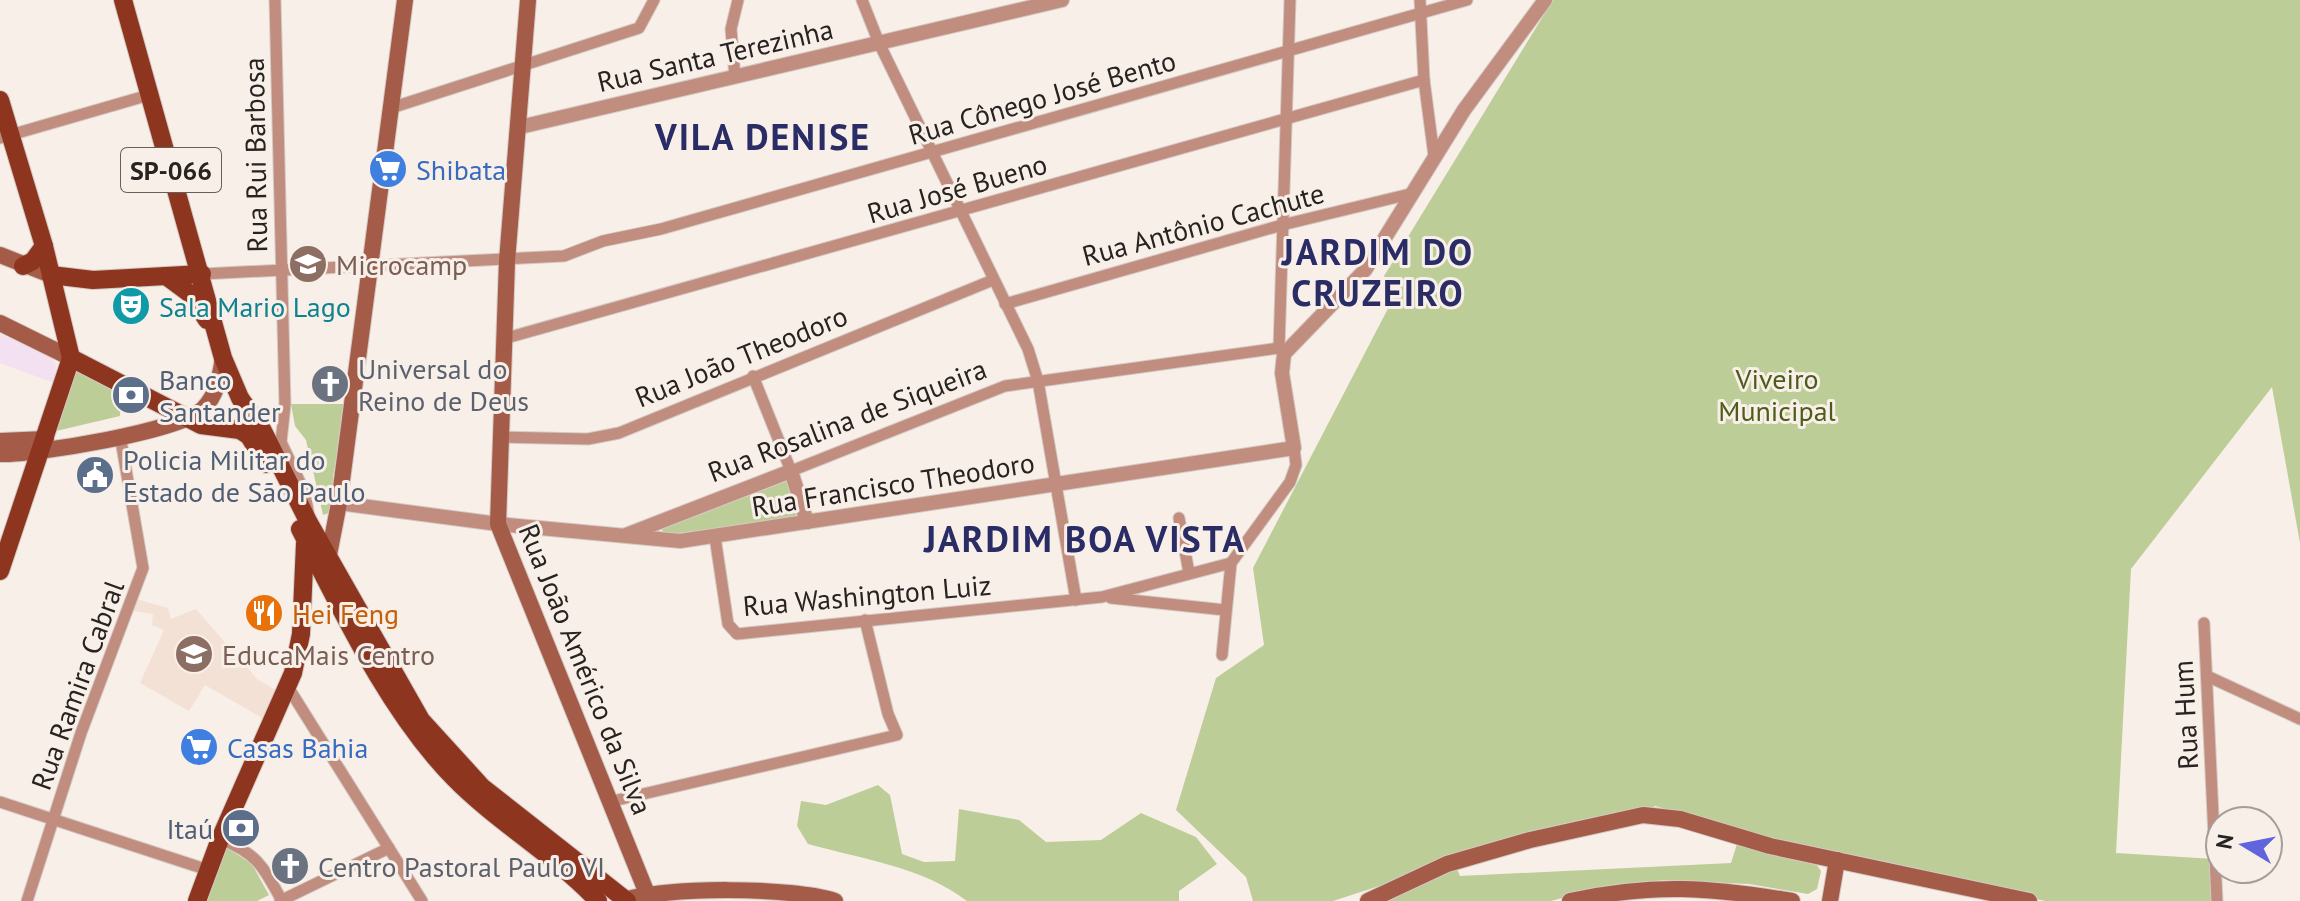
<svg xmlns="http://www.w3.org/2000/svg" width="2300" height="901" font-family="'PT Sans',sans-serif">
<rect width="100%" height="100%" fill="#f9efe9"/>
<polygon fill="#f3e1d6" points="136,599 168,608 171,619 196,609 257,679 278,691 262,718 205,685 189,711 140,683 164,630 152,625 153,614 133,611"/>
<polygon fill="#f3e0f1" points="0,334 51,357 56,365 54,383 0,363"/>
<g fill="#bccd97">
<polygon points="1553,0 2300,0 2300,543 2272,387 2131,569 2116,853 2215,859 2217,901 2046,901 1951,883 1763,837 1655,806 1634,817 1462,859 1333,901 1253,901 1246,877 1176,810 1216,678 1264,645 1253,568 1394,297 1384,276"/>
<polygon points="72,369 121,384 120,416 56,431"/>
<polygon points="291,404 346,404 333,477 332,512 323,515 306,440 295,426"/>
<polygon points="787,481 797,518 664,535 662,529"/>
<path d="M878,785l12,10 12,59 22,8 31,-1 4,-52 60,11 27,22 55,-2 40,-27 55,24 21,27 -38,27v10h-212c-44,-34 -105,-42 -159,-57l-11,-18 4,-25 25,4z"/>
<polygon points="1737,844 1814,861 1821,871 1817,889 1808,894 1749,884 1663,880 1592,890 1551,901 1379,901 1456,866 1460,876 1731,863"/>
<polygon points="224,846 252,864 269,895 257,901 205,901"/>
</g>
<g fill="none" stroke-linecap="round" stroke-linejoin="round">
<defs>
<g id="minor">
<polyline points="275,0 285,405 281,442 305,493 308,511"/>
<polyline points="862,0 879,43 1028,349 1038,381 1076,600"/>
<polyline points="1420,0 1424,80 1434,156"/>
<polyline points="735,77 731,29 738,0"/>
<polyline points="391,108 639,28 654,0"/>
<polyline points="0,138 149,95"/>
<polyline points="202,274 564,256 603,241 661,229 1467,0"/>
<polyline points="1005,304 1282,225 1414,193"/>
<polyline points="503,339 1424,80"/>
<polyline points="1279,348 1290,0"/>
<polyline points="753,376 791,471 1005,386 1279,348 1284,354"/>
<polyline points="499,437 588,439 619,433 993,280"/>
<polyline points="1179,518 1189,573"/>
<polyline points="715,537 728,624 737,634 1102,597 1231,563"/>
<polyline points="1111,598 1225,610"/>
<polyline points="2204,623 2217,901"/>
<polyline points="1222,655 1231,563 1290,482 1296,465 1294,448"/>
<polyline points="2207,676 2300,719"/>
<polyline points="288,687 422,901"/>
<polyline points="613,801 897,735 888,714 865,620"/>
<polyline points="0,802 208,870"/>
<path d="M220,839c38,15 43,27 62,62"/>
<polyline points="27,901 81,733 143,568 120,435"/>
<polyline points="280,901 389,848"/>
</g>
<g id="tertiary">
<polyline points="520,127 1062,0"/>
<polyline points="339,503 498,524 680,541 1294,448 1282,373 1284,354 1365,270 1464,110 1545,0"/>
<polyline points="626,535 791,471 807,522"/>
</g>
<g id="secondary">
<polyline points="528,0 507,261 498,524 650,901"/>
<polyline points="0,255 51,275"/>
<polyline points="0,323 71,358"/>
<polyline points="0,441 46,439"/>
<path d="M0,454c34,1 181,-23 203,-45 14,-14 17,-33 20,-51"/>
<polyline points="327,565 339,503 405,0"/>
<path d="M622,901c41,-15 171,-14 213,0"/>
<polyline points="1368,901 1447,864 1530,840 1643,815 1680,819 1770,846 2029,901"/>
<path d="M1570,901c84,-18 139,-14 222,0"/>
<polyline points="1830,901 1837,860"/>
</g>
<g id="primary">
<polyline points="123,0 223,358 240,398 263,431 309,523 421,720 482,787 627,901"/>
<polyline points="0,100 44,246 71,358"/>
<polyline points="23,266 33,261 44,246"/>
<polyline points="51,275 93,280 202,274"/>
<polyline points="166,276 189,293 207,320"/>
<polyline points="71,358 201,425 240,430 249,436 266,464"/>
<path d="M300,529c42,82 89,183 154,249 44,45 101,77 144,123"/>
<polyline points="0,571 71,358"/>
<polyline points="197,901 220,839 293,673 301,634 305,544"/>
</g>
</defs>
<use href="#minor" stroke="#d3cac5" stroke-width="13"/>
<use href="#tertiary" stroke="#d3cac5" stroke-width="16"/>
<use href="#secondary" stroke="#d3cac5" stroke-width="18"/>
<use href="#primary" stroke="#d3cac5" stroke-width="20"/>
<use href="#minor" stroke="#c18d7f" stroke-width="11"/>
<use href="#tertiary" stroke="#c18d7f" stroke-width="14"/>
<use href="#secondary" stroke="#a45b48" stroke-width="16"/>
<use href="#primary" stroke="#8e351f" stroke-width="18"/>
</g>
<defs>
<symbol id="supermarket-disc" viewBox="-11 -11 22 22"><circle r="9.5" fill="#3f7fe0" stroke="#f9efe9"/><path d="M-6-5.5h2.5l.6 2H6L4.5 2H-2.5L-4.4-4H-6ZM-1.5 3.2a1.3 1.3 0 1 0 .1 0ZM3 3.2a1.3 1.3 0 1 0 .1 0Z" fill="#fff"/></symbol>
<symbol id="university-disc" viewBox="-11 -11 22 22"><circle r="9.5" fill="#8d6e63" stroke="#f9efe9"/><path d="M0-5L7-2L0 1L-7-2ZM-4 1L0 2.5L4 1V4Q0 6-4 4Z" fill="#fff"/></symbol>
<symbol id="theatre-disc" viewBox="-11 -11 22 22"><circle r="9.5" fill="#0f9aa8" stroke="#f9efe9"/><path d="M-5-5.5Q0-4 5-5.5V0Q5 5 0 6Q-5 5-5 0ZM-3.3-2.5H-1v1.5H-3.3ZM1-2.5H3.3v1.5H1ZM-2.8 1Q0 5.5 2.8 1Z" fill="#fff"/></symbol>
<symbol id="church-disc" viewBox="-11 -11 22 22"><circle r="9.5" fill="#6b7280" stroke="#f9efe9"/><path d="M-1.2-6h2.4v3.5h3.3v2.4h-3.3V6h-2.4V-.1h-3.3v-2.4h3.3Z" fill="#fff"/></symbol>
<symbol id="bank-disc" viewBox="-11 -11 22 22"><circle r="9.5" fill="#5c6f8a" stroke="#f9efe9"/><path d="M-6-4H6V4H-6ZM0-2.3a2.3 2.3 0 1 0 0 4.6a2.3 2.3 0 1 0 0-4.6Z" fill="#fff"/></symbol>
<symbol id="civic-disc" viewBox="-11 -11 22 22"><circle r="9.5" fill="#5c6f8a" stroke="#f9efe9"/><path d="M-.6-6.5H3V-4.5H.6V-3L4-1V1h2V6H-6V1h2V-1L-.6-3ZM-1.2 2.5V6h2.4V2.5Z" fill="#fff"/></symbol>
<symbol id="restaurant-disc" viewBox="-11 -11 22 22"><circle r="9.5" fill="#e8710a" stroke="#f9efe9"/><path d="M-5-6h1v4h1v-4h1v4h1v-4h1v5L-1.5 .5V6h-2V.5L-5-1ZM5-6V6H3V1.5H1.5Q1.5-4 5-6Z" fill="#fff"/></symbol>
<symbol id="school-disc" viewBox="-11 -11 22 22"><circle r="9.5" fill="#8d6e63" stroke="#f9efe9"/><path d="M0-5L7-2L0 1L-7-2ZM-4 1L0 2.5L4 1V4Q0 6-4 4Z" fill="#fff"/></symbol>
</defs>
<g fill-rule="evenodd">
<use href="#supermarket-disc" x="366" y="147" width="44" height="44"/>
<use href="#university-disc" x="286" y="242" width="44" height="44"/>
<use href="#theatre-disc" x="109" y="284" width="44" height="44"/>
<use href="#church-disc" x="308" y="362" width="44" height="44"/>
<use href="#bank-disc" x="109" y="373" width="44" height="44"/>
<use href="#civic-disc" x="73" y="453" width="44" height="44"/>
<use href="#restaurant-disc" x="242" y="591" width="44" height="44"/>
<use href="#school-disc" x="172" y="632" width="44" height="44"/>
<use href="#supermarket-disc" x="177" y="725" width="44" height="44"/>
<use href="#bank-disc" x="219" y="806" width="44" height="44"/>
<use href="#church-disc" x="268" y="844" width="44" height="44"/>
</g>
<g text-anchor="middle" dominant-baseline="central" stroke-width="6" stroke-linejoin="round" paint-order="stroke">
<rect fill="#f9efe9" stroke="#66605d" stroke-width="2" x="121" y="148" width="100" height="44" rx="6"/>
<g font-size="26" font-weight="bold" fill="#272321">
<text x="171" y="170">SP-066</text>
</g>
<g font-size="28" fill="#272321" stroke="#f9efe9">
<text transform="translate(715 55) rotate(-13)">Rua Santa Terezinha</text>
<text transform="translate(1042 97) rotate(-16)">Rua Cônego José Bento</text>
<text transform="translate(255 155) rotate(-91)">Rua Rui Barbosa</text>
<text transform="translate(957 188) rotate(-16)">Rua José Bueno</text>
<text transform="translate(1203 224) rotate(-15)">Rua Antônio Cachute</text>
<text transform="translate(741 356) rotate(-22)">Rua João Theodoro</text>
<text transform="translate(847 420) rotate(-21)">Rua Rosalina de Siqueira</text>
<text transform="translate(893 484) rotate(-9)">Rua Francisco Theodoro</text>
<text transform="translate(867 595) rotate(-5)">Rua Washington Luiz</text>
<text transform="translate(586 669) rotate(68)">Rua João Américo da Silva</text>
<text transform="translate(77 685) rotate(-70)">Rua Ramira Cabral</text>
<text transform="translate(2185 715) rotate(-93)">Rua Hum</text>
</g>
<g font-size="28" fill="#366cbe" stroke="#f9efe9" text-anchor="start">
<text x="416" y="169">Shibata</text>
<text x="227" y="747">Casas Bahia</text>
</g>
<g font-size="28" fill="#785e54" stroke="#f9efe9" text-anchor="start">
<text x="336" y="264">Microcamp</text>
<text x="222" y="654">EducaMais Centro</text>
</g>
<g font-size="28" fill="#0d838f" stroke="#f9efe9" text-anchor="start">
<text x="159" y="306">Sala Mario Lago</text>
</g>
<g font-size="28" fill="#5b616d" stroke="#f9efe9" text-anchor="start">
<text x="358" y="368">Universal do<tspan x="358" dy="32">Reino de Deus</tspan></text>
<text x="318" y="866">Centro Pastoral Paulo VI</text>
</g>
<g font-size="28" fill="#4c5d18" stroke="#f9efe9">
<text x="1777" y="378">Viveiro<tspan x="1777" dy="32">Municipal</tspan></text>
</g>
<g font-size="28" fill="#4e5e75" stroke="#f9efe9" text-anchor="start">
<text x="159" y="379">Banco<tspan x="159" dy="32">Santander</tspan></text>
<text x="123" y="459">Policia Militar do<tspan x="123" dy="32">Estado de São Paulo</tspan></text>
<text x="213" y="828" text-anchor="end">Itaú</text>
</g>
<g font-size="28" fill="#c56008" stroke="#f9efe9" text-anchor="start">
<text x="292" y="613">Hei Feng</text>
</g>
<g font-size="36" font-weight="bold" letter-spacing="2" fill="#2a2c66" stroke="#f9efe9">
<text x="763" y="136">VILA DENISE</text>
<text x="1378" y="251">JARDIM DO<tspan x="1378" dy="41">CRUZEIRO</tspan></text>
<text x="1085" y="538">JARDIM BOA VISTA</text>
</g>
</g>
<g transform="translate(2244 845) rotate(280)"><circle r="38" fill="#f9efe9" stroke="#a59d99" stroke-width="2"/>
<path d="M0-6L14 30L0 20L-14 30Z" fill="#6064dd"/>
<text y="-12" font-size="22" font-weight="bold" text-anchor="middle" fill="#272321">N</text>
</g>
</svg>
